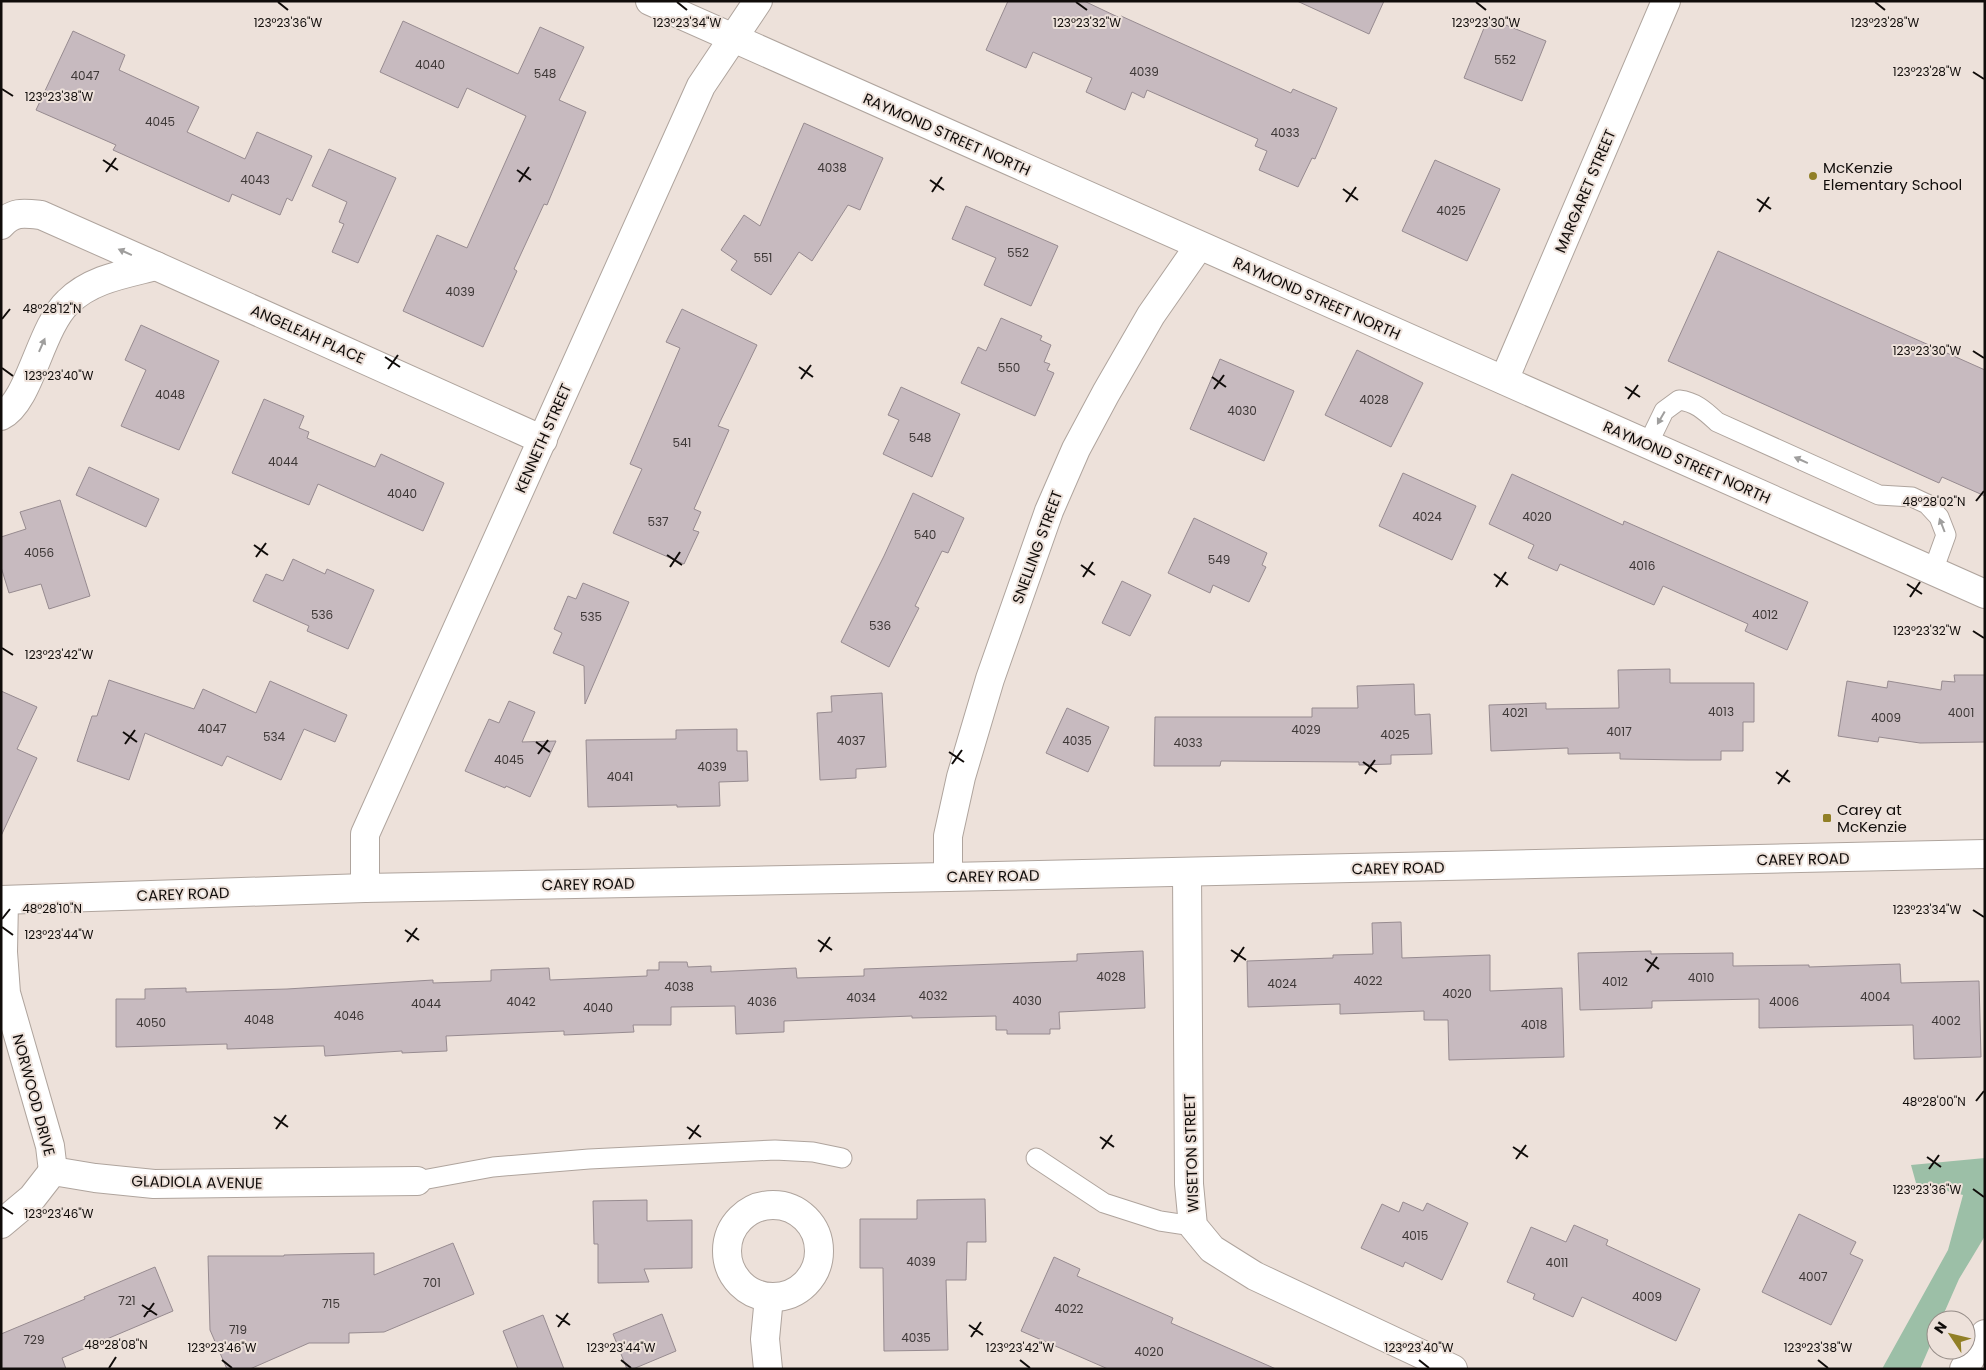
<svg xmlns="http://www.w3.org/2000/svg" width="1986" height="1370" font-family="Poppins,sans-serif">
<rect width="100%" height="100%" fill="#ede1da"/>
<polygon fill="#9cbfa7" points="1985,1158 1985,1236 1959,1279 1941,1320 1936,1320 1936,1332 1920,1369 1882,1369 1948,1250 1963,1195 1916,1183 1911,1165"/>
<g fill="#c7babf" stroke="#978b90">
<polygon points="1008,1 1084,1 1120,18 1121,16 1291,93 1293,89 1337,108 1315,159 1312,158 1298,187 1259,170 1267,151 1255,146 1258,139 1147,90 1144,98 1132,92 1125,110 1086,92 1092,78 1033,52 1026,68 986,50"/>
<polygon points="1297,1 1384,1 1369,34"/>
<polygon points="1488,18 1546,41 1522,101 1464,78"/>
<polygon points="403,21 518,74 540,27 584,47 559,100 586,112 547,205 544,204 514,269 517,271 483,347 403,311 437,235 467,248 526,116 467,88 458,108 380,72"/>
<polygon points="73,31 125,55 119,70 199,107 187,132 245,159 257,132 312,156 292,201 287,198 280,215 232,194 229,202 113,150 116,145 36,110"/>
<polygon points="804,123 883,158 860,210 848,205 812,261 799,252 771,295 731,270 737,261 721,250 744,215 760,226"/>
<polygon points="329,149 396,178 358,263 332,252 344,224 339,222 347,202 312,186"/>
<polygon points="1435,160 1500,189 1467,261 1402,231"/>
<polygon points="966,206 1058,246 1031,306 984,285 996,258 952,239"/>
<polygon points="1718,251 1985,370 1985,496 1942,477 1939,483 1668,361"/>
<polygon points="682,309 757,345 718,426 729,430 694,509 701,512 693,530 699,532 684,564 613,533 642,469 630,464 680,348 666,342"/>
<polygon points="1001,318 1042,336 1040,340 1051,345 1044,362 1050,364 1047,370 1054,373 1035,416 961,383 978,347 986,351"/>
<polygon points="141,325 219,361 179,450 121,426 146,370 125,360"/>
<polygon points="1357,350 1423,383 1391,447 1325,415"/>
<polygon points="1220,359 1294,391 1264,461 1190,429"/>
<polygon points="901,387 960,414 932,477 883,454 899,420 888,415"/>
<polygon points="264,399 304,416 299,428 309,432 307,438 375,467 381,454 444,483 423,531 318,484 309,505 232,473"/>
<polygon points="89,467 159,499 146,527 76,495"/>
<polygon points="1403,473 1476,506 1452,560 1379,526"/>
<polygon points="1512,474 1623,525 1624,521 1808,602 1787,650 1745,631 1748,624 1663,586 1654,605 1560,564 1557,571 1528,558 1534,545 1489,524"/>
<polygon points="913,493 964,518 948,553 942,551 915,606 919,608 889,667 841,642 884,556"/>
<polygon points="60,500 90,596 49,609 41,584 9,593 1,567 1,537 26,529 20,512"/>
<polygon points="1194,518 1267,553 1262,565 1266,567 1249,602 1213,585 1210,593 1168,573"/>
<polygon points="293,559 325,574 327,569 374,590 348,649 307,631 309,626 253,601 266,574 283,581"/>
<polygon points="1122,581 1151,595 1130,636 1102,623"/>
<polygon points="583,583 629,602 585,704 584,666 553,653 562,633 554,629 568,596 576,599"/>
<polygon points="1670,669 1670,683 1754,683 1754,722 1743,722 1743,751 1721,751 1721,760 1688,760 1620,759 1620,753 1568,754 1568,748 1491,751 1489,705 1546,703 1546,709 1619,708 1618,670"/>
<polygon points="1954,675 1985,675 1985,742 1920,743 1879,737 1878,742 1838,736 1847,681 1887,688 1888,681 1941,690 1942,681 1955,682"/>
<polygon points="109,680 194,709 203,689 256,713 270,681 347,715 335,742 304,729 281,780 227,756 222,766 145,733 129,780 77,761 92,716 97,716"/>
<polygon points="1414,684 1415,715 1430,714 1432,754 1391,755 1391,764 1359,765 1359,762 1221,761 1220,766 1154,766 1155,717 1312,717 1312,708 1358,708 1357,686"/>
<polygon points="1,691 37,707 17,749 37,758 1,836"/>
<polygon points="882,693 886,767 856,769 856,778 820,780 817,713 832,712 831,696"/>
<polygon points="509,701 535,712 522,742 556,741 530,797 506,786 505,788 465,771 489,719 499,723"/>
<polygon points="1067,708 1109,727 1088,772 1046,753"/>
<polygon points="737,729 737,751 747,751 748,781 719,782 720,806 677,807 677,805 588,807 586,740 676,739 676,730"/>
<polygon points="1401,922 1402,958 1490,955 1490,991 1562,988 1564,1057 1449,1060 1448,1020 1424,1020 1424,1011 1340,1014 1340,1004 1248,1007 1247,961 1333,958 1333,955 1373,954 1372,923"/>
<polygon points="1143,951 1145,1008 1059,1012 1060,1029 1050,1029 1050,1034 1007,1034 1007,1030 996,1030 996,1016 912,1018 912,1016 784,1021 784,1032 736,1034 735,1006 671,1007 671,1025 633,1025 634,1032 564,1035 564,1031 446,1036 447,1051 402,1053 402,1051 325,1056 324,1046 318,1046 227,1049 227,1044 116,1047 116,999 145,999 145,989 186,988 186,992 287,989 433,980 433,983 491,981 491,970 549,968 550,980 647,976 647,970 659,970 659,962 687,962 688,967 711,966 711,972 796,968 797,978 864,976 864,969 1077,961 1077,954"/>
<polygon points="1651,951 1651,954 1733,953 1733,966 1809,965 1809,967 1900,964 1901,983 1979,981 1981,1057 1914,1059 1913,1025 1759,1028 1759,999 1652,1001 1652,1008 1580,1010 1578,953"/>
<polygon points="985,1199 986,1242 967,1242 966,1280 946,1280 948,1350 884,1351 883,1268 860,1268 860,1219 917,1219 917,1200"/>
<polygon points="647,1200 647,1221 692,1220 692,1268 644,1269 649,1282 598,1283 598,1244 594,1244 593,1201"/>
<polygon points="1403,1202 1423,1211 1427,1203 1468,1223 1442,1280 1405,1262 1403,1267 1361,1248 1382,1204 1399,1212"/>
<polygon points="1799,1214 1856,1242 1850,1254 1863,1260 1831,1325 1762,1292"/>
<polygon points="1574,1225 1608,1240 1606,1245 1700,1289 1676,1341 1582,1297 1573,1317 1533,1299 1535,1294 1507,1282 1531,1227 1566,1242"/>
<polygon points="453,1243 474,1294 384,1332 349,1333 349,1343 309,1343 250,1369 227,1369 210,1330 208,1256 284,1256 284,1255 374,1253 374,1275"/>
<polygon points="1054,1257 1080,1269 1077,1276 1173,1318 1171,1323 1276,1369 1108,1369 1021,1331"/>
<polygon points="155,1267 173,1311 62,1358 66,1369 1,1369 1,1334 85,1299 84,1297"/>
<polygon points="662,1314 676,1351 633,1369 627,1369 613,1334"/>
<polygon points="543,1315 564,1369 518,1369 503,1331"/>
</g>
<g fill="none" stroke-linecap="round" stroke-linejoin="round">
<defs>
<g id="service">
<path d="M1648,444l16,-33 15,-11c17,2 26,11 38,22l162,73 33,2 15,7 12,13 7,18 -13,36"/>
<polyline points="1036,1158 1104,1203 1160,1221 1193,1226"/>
<polyline points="417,1181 493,1167 589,1159 775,1150 813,1152 842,1158"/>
</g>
<g id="minor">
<polyline points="650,1 1985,594"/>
<path d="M1,225c12,-14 23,-12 40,-10l115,51c-31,8 -65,13 -88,36 -28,26 -38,100 -67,114"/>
<polyline points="156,266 543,440"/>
<polyline points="1504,380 1666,1"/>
<polyline points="1187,872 1189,1184 1193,1226 1212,1249 1255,1276 1453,1369"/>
<polyline points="948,877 948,836 961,777 990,679 1049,511 1076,449 1106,393 1151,315 1199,246"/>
<polyline points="365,888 365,834 701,86 758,1"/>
<polyline points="4,900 3,952 6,993 50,1146 53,1171"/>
<circle cx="773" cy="1251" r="46"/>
<polyline points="1,1224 32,1198 53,1171 95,1178 154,1184 417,1181"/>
<polyline points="768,1369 765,1339 769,1297"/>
</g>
<polyline id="tertiary" points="1,900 365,888 948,877 1985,854"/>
<polyline id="primary" points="1964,1369 1985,1334"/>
</defs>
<use href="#service" stroke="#afa49d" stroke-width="21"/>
<use href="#minor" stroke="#afa49d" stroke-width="30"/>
<use href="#tertiary" stroke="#afa49d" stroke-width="30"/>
<use href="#primary" stroke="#afa49d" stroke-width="30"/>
<use href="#service" stroke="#fff" stroke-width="19"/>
<use href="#minor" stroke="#fff" stroke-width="28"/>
<use href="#tertiary" stroke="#fff" stroke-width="28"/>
<use href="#primary" stroke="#fff" stroke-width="28"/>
</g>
<defs><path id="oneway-solid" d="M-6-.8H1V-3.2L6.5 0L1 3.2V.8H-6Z" transform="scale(1.25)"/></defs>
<g fill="#9f9e9d">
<use href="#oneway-solid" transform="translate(125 252) rotate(-156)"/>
<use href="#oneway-solid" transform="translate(42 345) rotate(-66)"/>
<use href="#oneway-solid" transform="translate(1661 418) rotate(120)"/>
<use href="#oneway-solid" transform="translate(1801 460) rotate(-156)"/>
<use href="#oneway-solid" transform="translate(1942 525) rotate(-111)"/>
</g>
<path fill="none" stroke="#100c0a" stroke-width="2" d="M278,2l10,8M677,2l10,8M1076,2l11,8M1476,2l10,8M1875,2l10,8M1973,72l11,7M2,89l11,7M103,160l15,10M517,170l14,10M106,172l10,-14M930,180l14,10M519,182l10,-15M1343,189l15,11M932,192l10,-15M1757,199l14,10M1346,202l10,-15M1759,212l10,-15M2,319l8,-10M1973,351l11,7M385,357l15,10M799,367l14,10M2,368l11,8M388,369l10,-14M1212,377l14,10M801,379l10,-14M1625,387l15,10M1214,389l10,-14M1628,399l10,-14M1976,501l8,-10M254,545l14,10M667,555l15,10M256,557l10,-14M1081,565l14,10M670,567l10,-15M1494,574l14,11M1083,577l10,-15M1907,584l15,10M1496,587l10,-15M1910,597l10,-15M1973,631l11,7M2,648l11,7M123,732l14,10M536,742l14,10M125,744l10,-14M949,752l15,10M538,754l10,-14M1363,762l14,10M952,764l10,-14M1776,772l14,10M1365,774l10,-14M1778,784l10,-14M1973,910l11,7M2,919l8,-10M2,927l11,8M405,930l14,10M818,940l14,10M407,942l10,-14M1231,950l15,10M820,952l10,-15M1645,959l14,10M1234,962l10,-15M1647,972l10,-15M1976,1101l8,-10M274,1117l14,10M687,1127l14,10M276,1129l10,-14M1100,1137l14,10M689,1139l10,-14M1513,1147l15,10M1102,1149l10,-14M1927,1157l14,10M1516,1159l10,-14M1929,1169l10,-14M1973,1189l11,8M2,1207l11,7M142,1305l15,10M556,1315l14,10M144,1317l10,-14M969,1325l14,10M558,1327l10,-14M971,1337l10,-15M222,1360l10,8M621,1360l10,8M1020,1360l10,8M1419,1360l10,8M1818,1360l10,8M109,1368l7,-11"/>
<g fill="#917f26" stroke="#ede1da" stroke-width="2">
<circle cx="1813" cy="176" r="5"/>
<rect x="1822" y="813" width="10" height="10" rx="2.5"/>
</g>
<g text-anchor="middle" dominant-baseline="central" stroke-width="4" stroke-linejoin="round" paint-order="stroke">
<g font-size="12" fill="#3e3837">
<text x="1505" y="59">552</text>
<text x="430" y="64">4040</text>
<text x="1144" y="71">4039</text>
<text x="545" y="73">548</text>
<text x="85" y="75">4047</text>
<text x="160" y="121">4045</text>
<text x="1285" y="132">4033</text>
<text x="832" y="167">4038</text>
<text x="255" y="179">4043</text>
<text x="1451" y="210">4025</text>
<text x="1018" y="252">552</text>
<text x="763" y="257">551</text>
<text x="460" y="291">4039</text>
<text x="1009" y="367">550</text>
<text x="170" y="394">4048</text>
<text x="1374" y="399">4028</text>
<text x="1242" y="410">4030</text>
<text x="920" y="437">548</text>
<text x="682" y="442">541</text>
<text x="283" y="461">4044</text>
<text x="402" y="493">4040</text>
<text x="1427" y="516">4024</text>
<text x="1537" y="516">4020</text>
<text x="658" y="521">537</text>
<text x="925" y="534">540</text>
<text x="39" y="552">4056</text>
<text x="1219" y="559">549</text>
<text x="1642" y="565">4016</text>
<text x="322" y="614">536</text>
<text x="1765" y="614">4012</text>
<text x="591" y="616">535</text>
<text x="880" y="625">536</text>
<text x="1721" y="711">4013</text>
<text x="1515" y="712">4021</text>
<text x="1961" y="712">4001</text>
<text x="1886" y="717">4009</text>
<text x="212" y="728">4047</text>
<text x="1306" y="729">4029</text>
<text x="1619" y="731">4017</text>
<text x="1395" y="734">4025</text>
<text x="274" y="736">534</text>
<text x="851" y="740">4037</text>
<text x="1077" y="740">4035</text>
<text x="1188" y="742">4033</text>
<text x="509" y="759">4045</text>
<text x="712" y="766">4039</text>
<text x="620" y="776">4041</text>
<text x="1111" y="976">4028</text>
<text x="1701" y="977">4010</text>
<text x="1368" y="980">4022</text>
<text x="1615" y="981">4012</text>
<text x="1282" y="983">4024</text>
<text x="679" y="986">4038</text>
<text x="1457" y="993">4020</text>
<text x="933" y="995">4032</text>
<text x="1875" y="996">4004</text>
<text x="861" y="997">4034</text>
<text x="1027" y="1000">4030</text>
<text x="521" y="1001">4042</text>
<text x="762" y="1001">4036</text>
<text x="1784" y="1001">4006</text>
<text x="426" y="1003">4044</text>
<text x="598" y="1007">4040</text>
<text x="349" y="1015">4046</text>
<text x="259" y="1019">4048</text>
<text x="1946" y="1020">4002</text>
<text x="151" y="1022">4050</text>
<text x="1534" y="1024">4018</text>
<text x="1415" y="1235">4015</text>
<text x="921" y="1261">4039</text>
<text x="1557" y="1262">4011</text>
<text x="1813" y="1276">4007</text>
<text x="432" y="1282">701</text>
<text x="1647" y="1296">4009</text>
<text x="127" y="1300">721</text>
<text x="331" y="1303">715</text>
<text x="1069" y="1308">4022</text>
<text x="238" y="1329">719</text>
<text x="916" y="1337">4035</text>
<text x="34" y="1339">729</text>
<text x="1149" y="1351">4020</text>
</g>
<g font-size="15" fill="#100c0a" stroke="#ede1da">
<text transform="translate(947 134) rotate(24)">RAYMOND STREET NORTH</text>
<text transform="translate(1585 191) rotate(-67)">MARGARET STREET</text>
<text transform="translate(1317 298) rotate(24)">RAYMOND STREET NORTH</text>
<text transform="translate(308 334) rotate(24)">ANGELEAH PLACE</text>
<text transform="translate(543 438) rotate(-66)">KENNETH STREET</text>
<text transform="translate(1687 462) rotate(24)">RAYMOND STREET NORTH</text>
<text transform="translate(1037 547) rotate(-70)">SNELLING STREET</text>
<text transform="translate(1803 859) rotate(-1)">CAREY ROAD</text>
<text transform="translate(1398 868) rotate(-1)">CAREY ROAD</text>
<text transform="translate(993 876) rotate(-1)">CAREY ROAD</text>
<text transform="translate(588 884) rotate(-1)">CAREY ROAD</text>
<text transform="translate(183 894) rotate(-2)">CAREY ROAD</text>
<text transform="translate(34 1095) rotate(75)">NORWOOD DRIVE</text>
<text transform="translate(1191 1153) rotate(-92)">WISETON STREET</text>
<text transform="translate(197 1182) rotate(1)">GLADIOLA AVENUE</text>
</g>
<g font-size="15" fill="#100c0a" stroke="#ede1da" text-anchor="start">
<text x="1823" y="167">McKenzie<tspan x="1823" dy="17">Elementary School</tspan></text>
<text x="1837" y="809">Carey at<tspan x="1837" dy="17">McKenzie</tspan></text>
</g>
</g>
<g font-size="12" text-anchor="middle" fill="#100c0a" stroke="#ede1da" stroke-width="4" stroke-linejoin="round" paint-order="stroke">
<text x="288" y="27">123°23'36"W</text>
<text x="687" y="27">123°23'34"W</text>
<text x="1087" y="27">123°23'32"W</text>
<text x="1486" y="27">123°23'30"W</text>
<text x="1885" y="27">123°23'28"W</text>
<text x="1927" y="76">123°23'28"W</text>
<text x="59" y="101">123°23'38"W</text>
<text x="52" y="313">48°28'12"N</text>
<text x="1927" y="355">123°23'30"W</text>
<text x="59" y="380">123°23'40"W</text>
<text x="1934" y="506">48°28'02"N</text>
<text x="1927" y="635">123°23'32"W</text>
<text x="59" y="659">123°23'42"W</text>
<text x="52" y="913">48°28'10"N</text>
<text x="1927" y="914">123°23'34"W</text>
<text x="59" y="939">123°23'44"W</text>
<text x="1934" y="1106">48°28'00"N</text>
<text x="1927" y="1194">123°23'36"W</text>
<text x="59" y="1218">123°23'46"W</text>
<text x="116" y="1349">48°28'08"N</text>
<text x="222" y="1352">123°23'46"W</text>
<text x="621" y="1352">123°23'44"W</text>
<text x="1020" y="1352">123°23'42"W</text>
<text x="1419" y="1352">123°23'40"W</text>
<text x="1818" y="1352">123°23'38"W</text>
</g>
<rect width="1986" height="1370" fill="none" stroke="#100c0a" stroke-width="5"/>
<g transform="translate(1951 1335) rotate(305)"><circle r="24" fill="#ede1da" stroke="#958c87"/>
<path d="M0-4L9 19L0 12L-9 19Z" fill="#917f26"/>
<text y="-8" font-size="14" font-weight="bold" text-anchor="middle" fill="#100c0a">N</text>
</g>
</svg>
